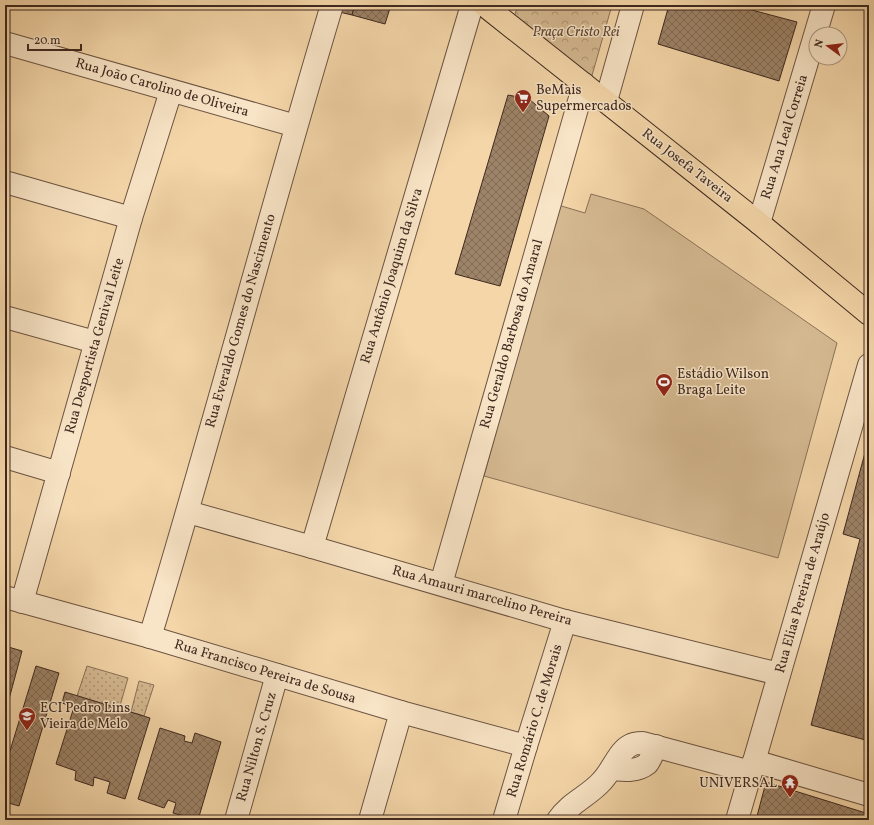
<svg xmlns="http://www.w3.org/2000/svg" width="874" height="825" font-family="Vollkorn,serif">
<defs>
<pattern id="park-crowns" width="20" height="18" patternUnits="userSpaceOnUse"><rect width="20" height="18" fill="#d5b991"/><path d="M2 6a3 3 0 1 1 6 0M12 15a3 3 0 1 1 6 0" fill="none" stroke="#ae9676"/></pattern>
<pattern id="garden-dots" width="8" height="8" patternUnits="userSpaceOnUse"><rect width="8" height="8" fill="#d5b991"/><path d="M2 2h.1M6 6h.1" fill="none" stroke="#ae9676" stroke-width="1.8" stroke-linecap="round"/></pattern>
<pattern id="building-cross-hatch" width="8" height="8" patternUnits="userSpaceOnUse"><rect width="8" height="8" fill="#9d8367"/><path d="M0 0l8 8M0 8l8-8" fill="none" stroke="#816b54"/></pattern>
</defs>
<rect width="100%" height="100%" fill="#f4d6a8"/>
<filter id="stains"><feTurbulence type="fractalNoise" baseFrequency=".005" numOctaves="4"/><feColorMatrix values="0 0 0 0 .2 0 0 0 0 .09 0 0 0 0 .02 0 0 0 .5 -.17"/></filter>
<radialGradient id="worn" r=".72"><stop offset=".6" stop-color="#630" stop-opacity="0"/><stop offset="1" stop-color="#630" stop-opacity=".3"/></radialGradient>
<polygon fill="#d5b991" stroke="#8a7158" points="591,194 644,209 837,343 778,558 484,476 558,205 585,213"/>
<polygon fill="url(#park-crowns)" stroke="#8a7158" points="518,5 612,5 591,79 514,17"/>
<g fill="url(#garden-dots)" stroke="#8a7158">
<polygon points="87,666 128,678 119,709 77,696"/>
<polygon points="139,681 154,685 144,716 131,712"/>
</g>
<g fill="url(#building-cross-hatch)" stroke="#3e2920">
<polygon points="337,5 355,5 352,15 335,11"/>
<polygon points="355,5 391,5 385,24 352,15"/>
<polygon points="669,5 733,5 797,22 779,81 658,44"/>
<polygon points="508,95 529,99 549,116 500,286 455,274"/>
<polygon points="869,438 869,741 811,725 860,539 843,534"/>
<polygon points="5,646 22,651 5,714"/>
<polygon points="36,666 59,673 19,806 5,802 5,767"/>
<polygon points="65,692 150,718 125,799 107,793 110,782 94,777 93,786 75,780 76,771 56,764 74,707 62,703"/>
<polygon points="160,728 185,736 184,741 192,743 195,733 221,742 198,820 173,813 176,803 168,800 164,808 138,799"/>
<polygon points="766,782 869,814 869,820 756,820"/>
</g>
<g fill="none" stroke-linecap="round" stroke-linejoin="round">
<defs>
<g id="minor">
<polyline points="5,43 296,126"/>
<polyline points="606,101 633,5"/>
<polyline points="5,182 131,218"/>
<polyline points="759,223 824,5"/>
<polyline points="5,317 95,342"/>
<polyline points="5,457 59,473"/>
<polyline points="188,512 312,547 565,621 779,674"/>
<polyline points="312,547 472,5"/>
<polyline points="441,584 584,84"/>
<polyline points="5,597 150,637 401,712 526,746"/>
<polyline points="22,602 131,218 171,91"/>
<path d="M150,637c64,-210 119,-422 182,-632"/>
<polyline points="754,761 869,795"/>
<path d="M612,769c11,1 25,3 35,-5 4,-4 6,-13 9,-18"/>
<polyline points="236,820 277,675"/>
<polyline points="370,820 401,712"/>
<polyline points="504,820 526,746 565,621"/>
<path d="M558,820c11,-17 31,-24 44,-39 10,-10 17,-31 29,-36 3,-2 8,-2 12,-2l108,29"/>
<polyline points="737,820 869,365"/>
</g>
<polyline id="major" points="484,5 759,223 869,314"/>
</defs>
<use href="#minor" stroke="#6c5442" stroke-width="24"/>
<use href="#major" stroke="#3e2920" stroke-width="24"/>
<use href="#minor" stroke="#f8e4c6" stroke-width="22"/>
<use href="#major" stroke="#f4d6a8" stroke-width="22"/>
</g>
<defs>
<symbol id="supermarket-pin" viewBox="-11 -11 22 30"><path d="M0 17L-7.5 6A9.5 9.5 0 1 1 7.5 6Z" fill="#8f2418" stroke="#f8e4c6"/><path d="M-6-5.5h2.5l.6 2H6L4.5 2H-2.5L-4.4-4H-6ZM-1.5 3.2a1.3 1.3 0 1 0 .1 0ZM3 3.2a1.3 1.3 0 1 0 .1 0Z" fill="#fff"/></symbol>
<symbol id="stadium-pin" viewBox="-11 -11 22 30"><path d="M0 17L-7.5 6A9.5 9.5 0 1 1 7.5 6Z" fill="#8f2418" stroke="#f8e4c6"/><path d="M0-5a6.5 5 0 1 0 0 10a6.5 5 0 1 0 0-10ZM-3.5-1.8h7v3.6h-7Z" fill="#fff"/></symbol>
<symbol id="school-pin" viewBox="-11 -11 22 30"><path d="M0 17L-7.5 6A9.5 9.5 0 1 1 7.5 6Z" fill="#8f2418" stroke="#f8e4c6"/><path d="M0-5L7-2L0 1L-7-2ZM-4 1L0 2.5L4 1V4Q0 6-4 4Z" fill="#fff"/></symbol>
<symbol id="temple-pin" viewBox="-11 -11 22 30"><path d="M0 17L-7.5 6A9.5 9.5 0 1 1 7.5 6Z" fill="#8f2418" stroke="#f8e4c6"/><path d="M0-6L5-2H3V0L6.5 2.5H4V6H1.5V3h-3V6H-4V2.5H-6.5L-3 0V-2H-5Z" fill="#fff"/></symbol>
</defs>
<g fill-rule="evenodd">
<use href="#supermarket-pin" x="513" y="88" width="20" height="27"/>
<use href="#stadium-pin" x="654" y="372" width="20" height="27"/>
<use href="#school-pin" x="17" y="706" width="20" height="27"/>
<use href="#temple-pin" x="780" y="773" width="20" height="27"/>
</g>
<g text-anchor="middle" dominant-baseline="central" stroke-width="3" stroke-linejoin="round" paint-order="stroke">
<g font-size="14" font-style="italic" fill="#5c4637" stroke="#f8e4c6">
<text x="576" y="32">Praça Cristo Rei</text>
</g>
<g font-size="14" fill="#3e2920" stroke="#f8e4c6">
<text transform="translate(162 88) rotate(16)">Rua João Carolino de Oliveira</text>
<text transform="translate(785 137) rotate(-73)">Rua Ana Leal Correia</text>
<text transform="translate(687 166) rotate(38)">Rua Josefa Taveira</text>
<text transform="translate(392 276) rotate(-73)">Rua Antônio Joaquim da Silva</text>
<text transform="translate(241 321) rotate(-74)">Rua Everaldo Gomes do Nascimento</text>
<text transform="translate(512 334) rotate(-74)">Rua Geraldo Barbosa do Amaral</text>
<text transform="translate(95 346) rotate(-74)">Rua Desportista Genival Leite</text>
<text transform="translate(803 593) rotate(-74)">Rua Elias Pereira de Araújo</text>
<text transform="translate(482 596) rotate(16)">Rua Amauri marcelino Pereira</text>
<text transform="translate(265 672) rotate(17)">Rua Francisco Pereira de Sousa</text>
<text transform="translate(535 721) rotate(-73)">Rua Romário C. de Morais</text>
<text transform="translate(257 747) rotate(-74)">Rua Nilton S. Cruz</text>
</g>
<g font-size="14" fill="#3e2920" stroke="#f8e4c6" text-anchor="start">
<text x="536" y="90">BeMais<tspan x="536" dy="16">Supermercados</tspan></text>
<text x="677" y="374">Estádio Wilson<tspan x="677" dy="16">Braga Leite</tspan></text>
<text x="40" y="708">ECI Pedro Lins<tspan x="40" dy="16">Vieira de Melo</tspan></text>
<text x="777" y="783" text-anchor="end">UNIVERSAL</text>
</g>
</g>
<rect width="874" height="825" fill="none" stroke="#f4d6a8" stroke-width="20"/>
<rect x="6" y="6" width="862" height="813" fill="none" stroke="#3e2920" stroke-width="2"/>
<rect x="10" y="10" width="854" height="805" fill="none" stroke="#3e2920"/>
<g transform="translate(828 46) rotate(285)"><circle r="19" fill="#f8e4c6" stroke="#ae9984"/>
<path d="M0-3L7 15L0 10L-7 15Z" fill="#8f2418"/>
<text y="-6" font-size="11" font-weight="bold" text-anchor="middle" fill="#3e2920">N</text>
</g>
<path d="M28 44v6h53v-6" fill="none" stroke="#3e2920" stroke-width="2"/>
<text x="34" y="44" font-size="12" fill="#3e2920" stroke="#f8e4c6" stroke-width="3" paint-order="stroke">20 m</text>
<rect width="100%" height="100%" filter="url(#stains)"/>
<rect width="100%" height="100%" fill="url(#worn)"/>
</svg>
